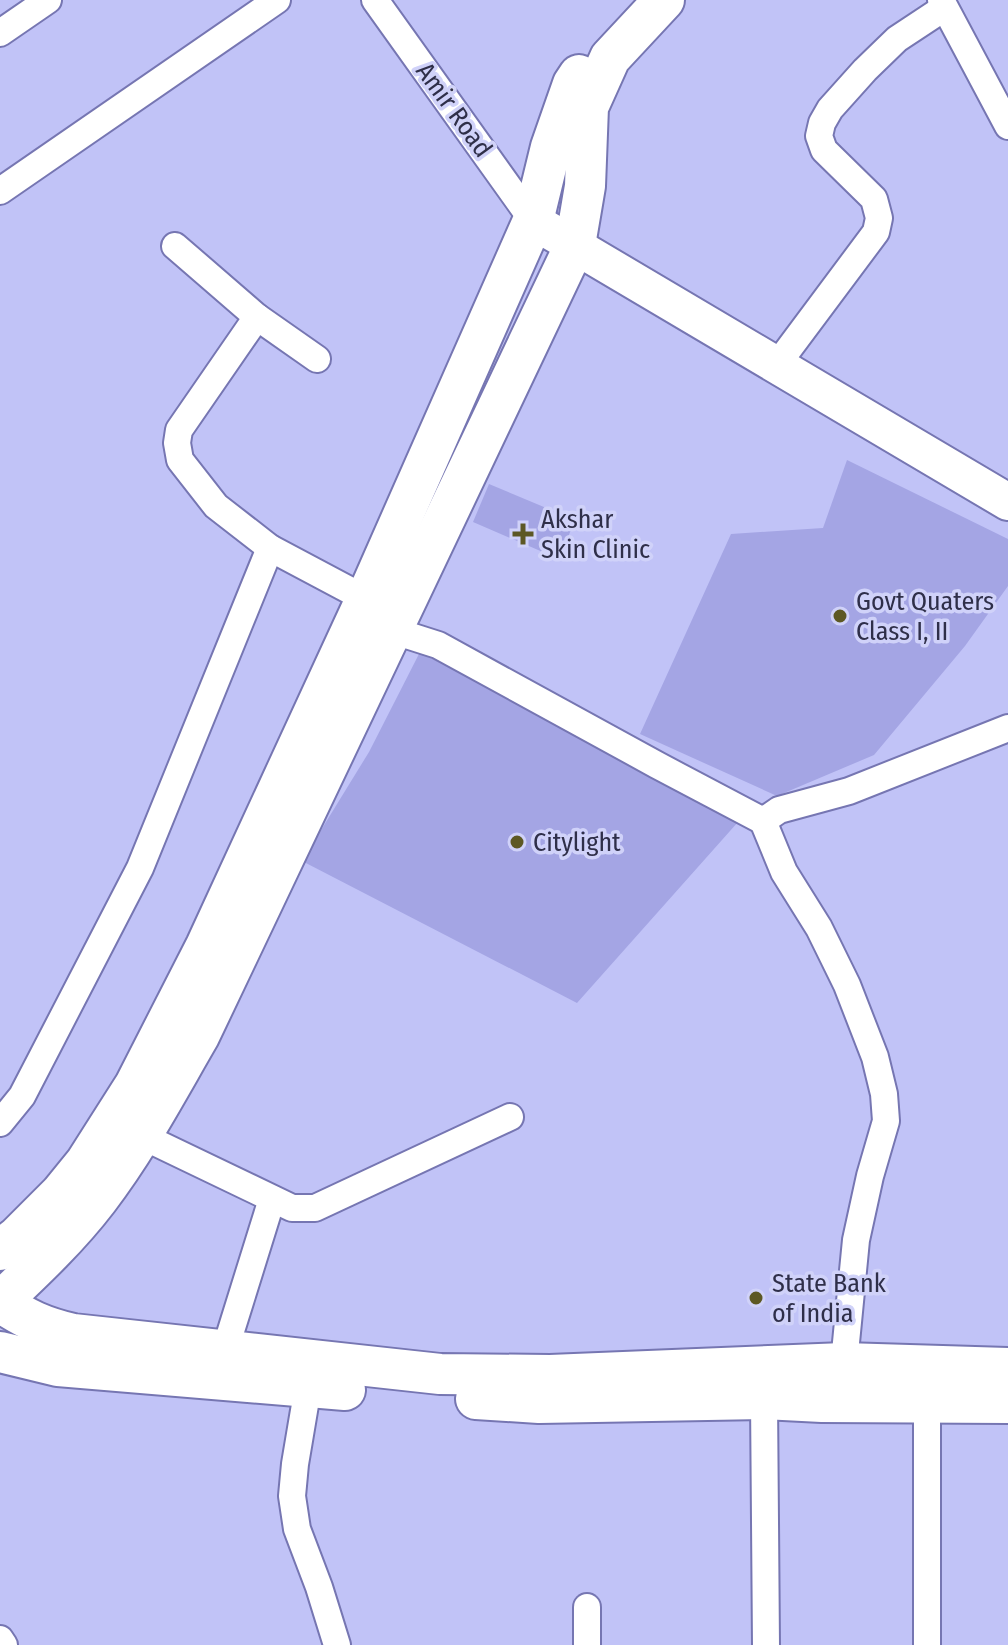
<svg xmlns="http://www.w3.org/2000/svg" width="1008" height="1645" font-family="'Fira Sans Condensed',sans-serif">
<rect width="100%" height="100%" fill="#c1c3f7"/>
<g fill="#a4a5e4">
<polygon points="847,460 1008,539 1008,586 965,646 874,755 777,796 640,734 731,534 823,528"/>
<polygon points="489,484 575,520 559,559 473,522"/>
<polygon points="420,652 738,822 577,1003 302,861 369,752"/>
</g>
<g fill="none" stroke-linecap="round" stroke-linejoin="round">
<defs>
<g id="street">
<polyline points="375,0 533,221"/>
<polyline points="941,0 1008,126"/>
<polyline points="0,33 48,0"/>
<polyline points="0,191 277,0"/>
<polyline points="175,246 257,317 317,359"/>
<polyline points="257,317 179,430 177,443 180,460 216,506 270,548 366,599"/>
<polyline points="776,366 876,232 879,218 874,199 824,150 819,136 822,123 830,109 865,70 897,39 944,8"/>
<polyline points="391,630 438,645 657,765 763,821 779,810 849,791 1008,728"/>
<polyline points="763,821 784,872 819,928 847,985 875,1057 884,1094 886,1121 870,1176 856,1240 844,1363"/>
<polyline points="0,1123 22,1096 140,868 270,548"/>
<polyline points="142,1136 292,1208 315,1208 510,1117"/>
<polyline points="225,1350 272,1199"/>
<polyline points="308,1387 295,1464 292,1496 297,1529 319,1587 337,1645"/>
<polyline points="764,1399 766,1645"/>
<polyline points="0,1639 4,1645"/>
<polyline points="587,1645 587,1607"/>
<polyline points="927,1645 927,1401"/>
</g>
<polyline id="secondary" points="533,221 1008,502"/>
<g id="primary">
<polyline points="0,1250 17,1237 60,1194 86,1162 135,1085 206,946 366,599 533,221 551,147 573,84 579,75"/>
<path d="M0,1302c35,-33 69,-65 98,-103 39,-51 69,-108 101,-163l376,-791 10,-59 3,-79 22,-49 54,-58"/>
<path d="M0,1302c26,17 43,25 73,32l367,40 110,1 294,-12 164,5"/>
<polyline points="0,1352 58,1366 345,1390"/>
<polyline points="476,1399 539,1403 764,1399 822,1402 1008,1403"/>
</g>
</defs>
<use href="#street" stroke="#7676b2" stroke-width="30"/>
<use href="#secondary" stroke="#7676b2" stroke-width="40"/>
<use href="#primary" stroke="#7676b2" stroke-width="44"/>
<use href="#street" stroke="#fff" stroke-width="26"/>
<use href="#secondary" stroke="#fff" stroke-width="36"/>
<use href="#primary" stroke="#fff" stroke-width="40"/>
</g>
<g fill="#5d5824" stroke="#d0d2f9" stroke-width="3">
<path d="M519 522h8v8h8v8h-8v8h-8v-8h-8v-8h8z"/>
<circle cx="840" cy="616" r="8"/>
<circle cx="517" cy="842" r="8"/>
<circle cx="756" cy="1298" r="8"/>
</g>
<g text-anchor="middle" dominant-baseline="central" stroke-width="7" stroke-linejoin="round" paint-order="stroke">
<g font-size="26" fill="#2f2f49" stroke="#d0d2f9">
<text transform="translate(454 110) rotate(54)">Amir Road</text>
</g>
<g font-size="26" fill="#2f2f49" stroke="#d0d2f9" text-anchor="start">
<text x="541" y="519">Akshar<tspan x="541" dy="30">Skin Clinic</tspan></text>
<text x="856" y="601">Govt Quaters<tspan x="856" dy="30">Class I, II</tspan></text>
<text x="533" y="842">Citylight</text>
<text x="772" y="1283">State Bank<tspan x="772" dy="30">of India</tspan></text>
</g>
</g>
</svg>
